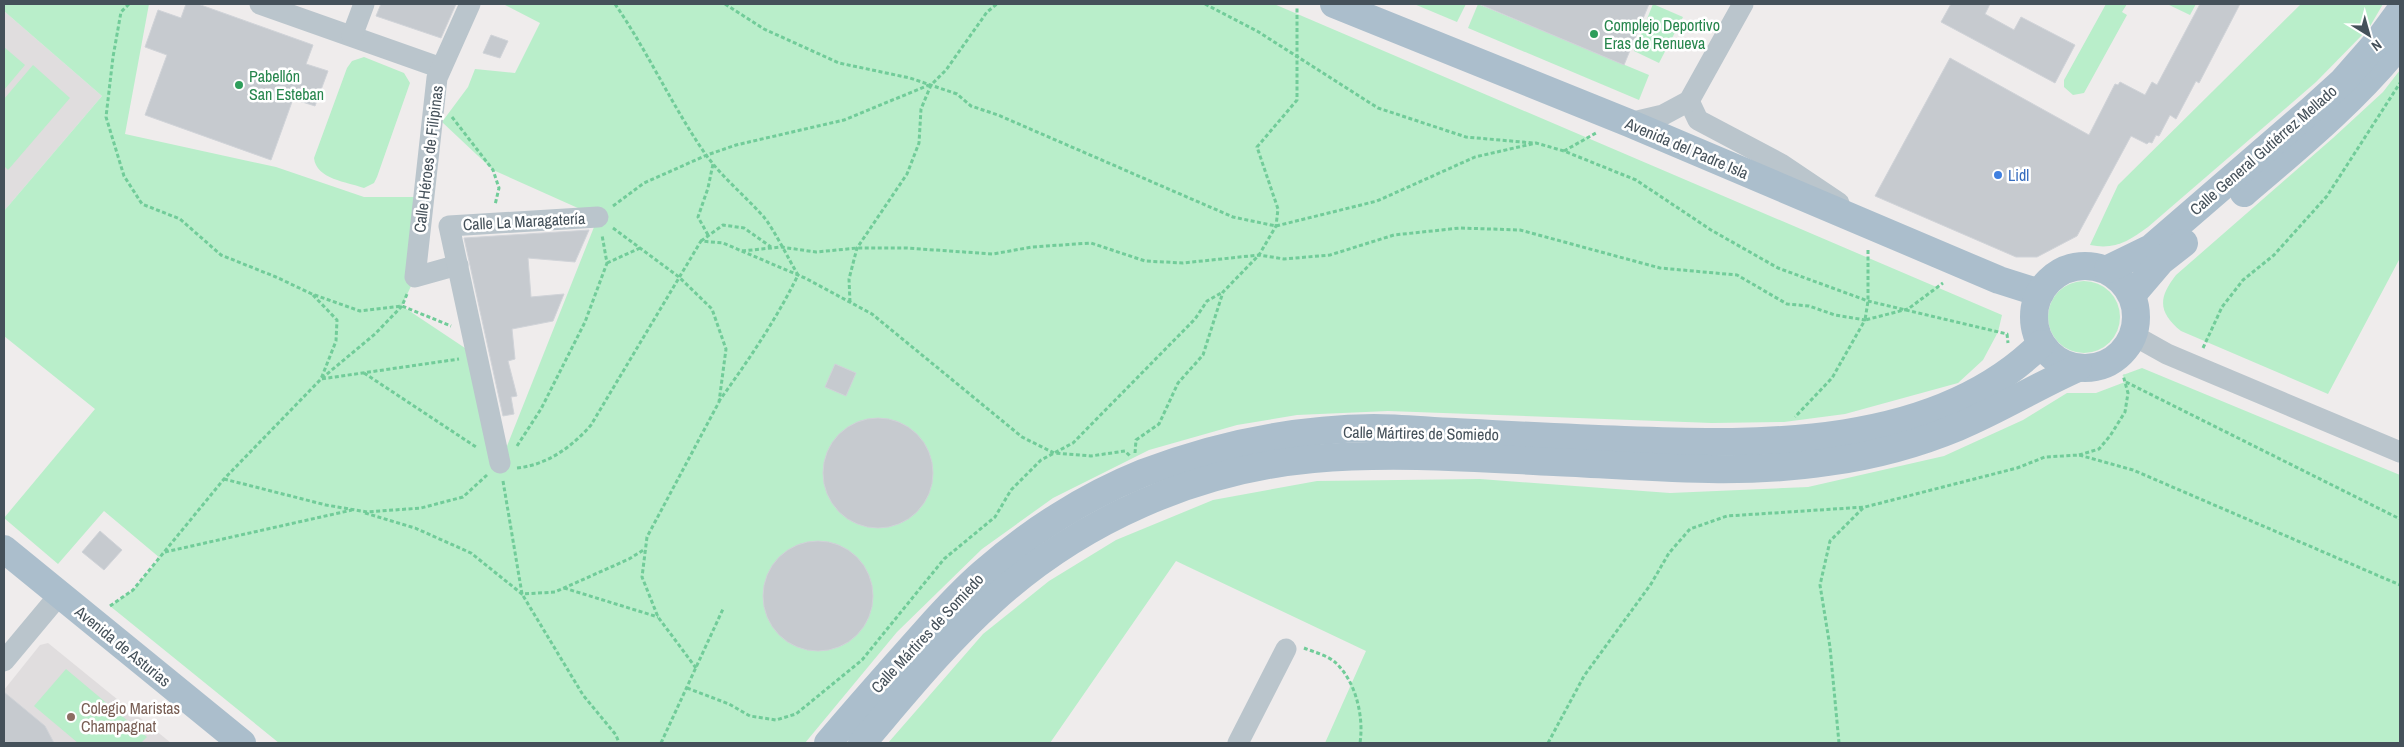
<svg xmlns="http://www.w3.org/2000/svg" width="2404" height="747" font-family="'Archivo Narrow',sans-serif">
<rect width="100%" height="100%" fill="#efecec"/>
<g fill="#e0ddde">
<polygon points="4,11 102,96 4,211"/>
<polygon points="48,643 171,743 4,743 4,690 40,645"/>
</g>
<g fill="#b9eeca">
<polygon points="4,4 149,4 125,134 276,167 364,197 425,197 415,277 402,306 477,356 503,456 598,217 493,170 442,122 468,87 475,69 515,73 540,23 503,4 1274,4 2002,315 1998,332 1983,360 1958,383 1845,414 1784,422 1712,423 1388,411 1297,415 1237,425 1149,450 1053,498 982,549 897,632 805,743 279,743 110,606 133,590 160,558 104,511 58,564 4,518 95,409 4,336 4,211 102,96 4,11"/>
<polygon points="1414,4 1466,4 1457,22"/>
<polygon points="1478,4 1649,75 1639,100 1468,28"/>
<polygon points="1653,4 1683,17 1659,63 1634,51"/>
<polygon points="2106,4 2127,4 2122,12 2127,15 2084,93 2073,95 2064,87 2064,80"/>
<polygon points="2167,4 2196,4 2190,15"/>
<path d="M2301,4h82l-14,24 -53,54 -168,145c-19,14 -33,23 -58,18l28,-60z"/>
<polygon points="4,47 25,65 4,90"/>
<path d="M364,57l40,16 6,10 -33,94 -3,6 -10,5c-17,-6 -48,-9 -50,-30l33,-90 5,-7z"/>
<polygon points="33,65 70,98 8,170 4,166 4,99"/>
<path d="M2400,70v188l-72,136 -147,-63c-23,-19 -23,-33 -5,-56l157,-137 50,-46z"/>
<circle cx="2084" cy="317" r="36"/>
<polygon points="2142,368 2400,475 2400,743 1325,743 1366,651 1176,561 1050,743 888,743 983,634 1049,581 1116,540 1213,500 1317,481 1480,479 1670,493 1808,487 1944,456 2023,420 2067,393 2096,393 2125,382 2123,375"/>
<polygon points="66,669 147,737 141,743 78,743 34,706"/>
</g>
<g fill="#c6cacf" stroke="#d0d3d8">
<polygon points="186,4 198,4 313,45 306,64 328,71 315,106 293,99 271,160 145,115 167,55 145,47 158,10 181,18"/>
<polygon points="381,4 456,4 441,38 376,16"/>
<polygon points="1479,4 1649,4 1624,65"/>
<polygon points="1951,4 1990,4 1985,14 2014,30 2021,17 2075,45 2055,83 1941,22"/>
<polygon points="2200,4 2240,4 2199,83 2196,81 2176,119 2170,115 2159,136 2156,135 2152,143 2149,142 2147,144 2131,136 2077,236 2037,257 2016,257 1875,196 1950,58 2089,135 2115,84 2118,85 2120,82 2145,95 2152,82 2157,85"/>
<polygon points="491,35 508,41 500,58 483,53"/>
<polygon points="589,230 575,262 528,258 531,297 564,294 553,321 512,329 515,359 508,361 517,396 511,397 514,414 503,416 464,238"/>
<polygon points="835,364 856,373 846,396 825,387"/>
<circle cx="878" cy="473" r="55"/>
<polygon points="100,531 122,550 104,570 82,552"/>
<circle cx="818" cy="596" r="55"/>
<polygon points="4,692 45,726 54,743 4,743"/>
</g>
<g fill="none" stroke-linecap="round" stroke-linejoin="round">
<g stroke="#71cc99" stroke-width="3" stroke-dasharray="4 2.5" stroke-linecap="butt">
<polyline points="129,4 121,12 113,57 106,117 124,176 142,204 180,219 221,255 276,277 312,294 360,311 402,306 451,326"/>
<path d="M615,4c33,48 57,102 91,151 17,23 38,40 57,61 11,13 26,44 35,59 -22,45 -50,86 -79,126"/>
<polyline points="725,4 764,29 839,63 910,78 957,94 971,106 998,115 1233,217 1276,226 1377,201 1475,157 1536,143 1564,151 1636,180 1711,230 1778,268 1868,301 2007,334 2008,343"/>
<polyline points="1205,4 1257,31 1378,108 1466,137 1533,143"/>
<polyline points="452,117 493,170 499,188 495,205"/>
<polyline points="1564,151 1596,133"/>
<polyline points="613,206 644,183 707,155 736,145 844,120 929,85"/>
<polyline points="613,228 679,277 712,309 726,349 719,402 647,537 642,577 658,617 696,668"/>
<polyline points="708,235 698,217 708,188 713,164"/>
<polyline points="701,241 723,225 744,228 771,247"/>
<polyline points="1868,250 1868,301 1865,320 1908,309 1943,283"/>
<polyline points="742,251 781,247 816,252 857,248 906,248 993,254 1032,247 1091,243 1145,261 1183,263 1259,255 1284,259 1330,255 1394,235 1460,228 1520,230 1660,268 1737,275 1787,304 1809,306 1835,315 1865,320 1832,378 1795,417"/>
<polyline points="607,263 640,248"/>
<polyline points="313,295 337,320 336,341 321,379 459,359"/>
<polyline points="850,302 849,279 857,248 907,174 919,143 921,109 931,85 946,70 987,12 997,4"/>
<polyline points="2203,348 2222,307 2243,280 2274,255 2327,196 2400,83"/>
<polyline points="364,373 476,447"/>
<polyline points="2126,382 2400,519"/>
<polyline points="517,446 541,409 585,322 607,263 602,235"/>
<polyline points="1135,453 1136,440 1159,424 1178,383 1203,355 1223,292 1259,255 1276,226 1278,209 1257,147 1297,100 1297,6"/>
<polyline points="2079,455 2099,449 2110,436 2125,412 2128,393 2123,375"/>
<path d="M517,468c30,-3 55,-21 74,-43l110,-184 22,2 82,35 67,36 150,123 32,16 37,3 34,-5 5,5"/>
<polyline points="224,479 326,505 367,512 421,508 463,497 487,475"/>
<polyline points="503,481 522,594 583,695 616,735 619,743"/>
<polyline points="365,513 415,528 471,553 522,594 555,592 629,559 645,549"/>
<polyline points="165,552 352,510"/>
<polyline points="564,588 658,617"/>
<polyline points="110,606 133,590 224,479 321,379 375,334 402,306 407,294"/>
<path d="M1304,648c10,4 25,8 32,15 20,19 28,54 24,80"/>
<polyline points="687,688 729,704 750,716 776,720 796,714 862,660 944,559 995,517 1011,490 1041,460 1073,443 1195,319 1207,301 1223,292"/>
<polyline points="661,743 723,609"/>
<polyline points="1548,743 1584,676 1651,584 1669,553 1690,529 1727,516 1865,507 2017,468 2045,457 2079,455 2133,470 2400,585"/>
<polyline points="1839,743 1830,647 1820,585 1830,541 1864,507"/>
</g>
<g stroke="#bac5cc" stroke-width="21">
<polyline points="260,4 441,68"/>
<polyline points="352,36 364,4"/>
<polyline points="1689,101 1698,120 1781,164 1839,203"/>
<polyline points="1629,123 1663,115 1689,101 1743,4"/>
<polyline points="458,265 415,277 437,78 470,4"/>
<polyline points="2133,335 2167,354 2400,452"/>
<polyline points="500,463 449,226 598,217"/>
<polyline points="4,661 60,594"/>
<polyline points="1238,743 1286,649"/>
</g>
<g stroke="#abbecc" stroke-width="28">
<polyline points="1334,4 1629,123 1999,280 2040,293"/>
<path d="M2244,193c55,-47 111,-93 156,-149"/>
<circle cx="2085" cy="317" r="51"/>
<polyline points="2108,269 2151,248 2312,109 2342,82 2378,41 2400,11"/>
<polyline points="2132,295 2161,261 2184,243"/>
<polyline points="4,549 242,743"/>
<path d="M828,743c32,-38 65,-75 98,-112 18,-20 36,-40 57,-58 46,-41 103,-77 160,-100 73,-28 153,-44 231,-45 27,0 55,3 81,4 57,3 113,6 169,8 138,5 312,9 417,-96"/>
<path d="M862,743c42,-49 83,-100 131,-143 88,-80 202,-130 320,-141 79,-7 161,-1 241,3 91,4 184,14 274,0 44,-6 89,-18 130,-35 41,-17 79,-41 120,-59"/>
</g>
</g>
<g fill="#2e9e5b" stroke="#fff" stroke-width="2">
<circle cx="1594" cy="34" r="5"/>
<circle cx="239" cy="85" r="5"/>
</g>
<circle fill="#3f7fe0" stroke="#fff" stroke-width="2" cx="1998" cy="175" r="5"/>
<circle fill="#8d6e63" stroke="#fff" stroke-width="2" cx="71" cy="717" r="5"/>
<g text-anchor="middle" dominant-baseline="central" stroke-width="5" stroke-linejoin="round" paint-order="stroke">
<g font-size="16" fill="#27864d" stroke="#fff" text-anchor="start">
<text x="1604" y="25">Complejo Deportivo<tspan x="1604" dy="18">Eras de Renueva</tspan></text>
<text x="249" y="76">Pabellón<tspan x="249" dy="18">San Esteban</tspan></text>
</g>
<g font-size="16" fill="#45515a" stroke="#fff">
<text transform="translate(1687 148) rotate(23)">Avenida del Padre Isla</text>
<text transform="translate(2263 150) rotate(-41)">Calle General Gutiérrez Mellado</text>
<text transform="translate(428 159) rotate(-83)">Calle Héroes de Filipinas</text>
<text transform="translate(524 221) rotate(-3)">Calle La Maragatería</text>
<text transform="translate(1421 433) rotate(1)">Calle Mártires de Somiedo</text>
<text transform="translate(927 633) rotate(-47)">Calle Mártires de Somiedo</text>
<text transform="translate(123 646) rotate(39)">Avenida de Asturias</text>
</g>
<g font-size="16" fill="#366cbe" stroke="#fff" text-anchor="start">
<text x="2008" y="175">Lidl</text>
</g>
<g font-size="16" fill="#785e54" stroke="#fff" text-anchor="start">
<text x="81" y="708">Colegio Maristas<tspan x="81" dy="18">Champagnat</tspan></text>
</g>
</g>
<rect width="2404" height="747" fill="none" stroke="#45515a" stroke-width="10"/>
<g transform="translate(2369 35) rotate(143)" stroke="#ffffff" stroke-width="4" paint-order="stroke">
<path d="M0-4L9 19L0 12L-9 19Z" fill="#45515a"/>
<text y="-8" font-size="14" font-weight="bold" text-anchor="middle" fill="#45515a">N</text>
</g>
</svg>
